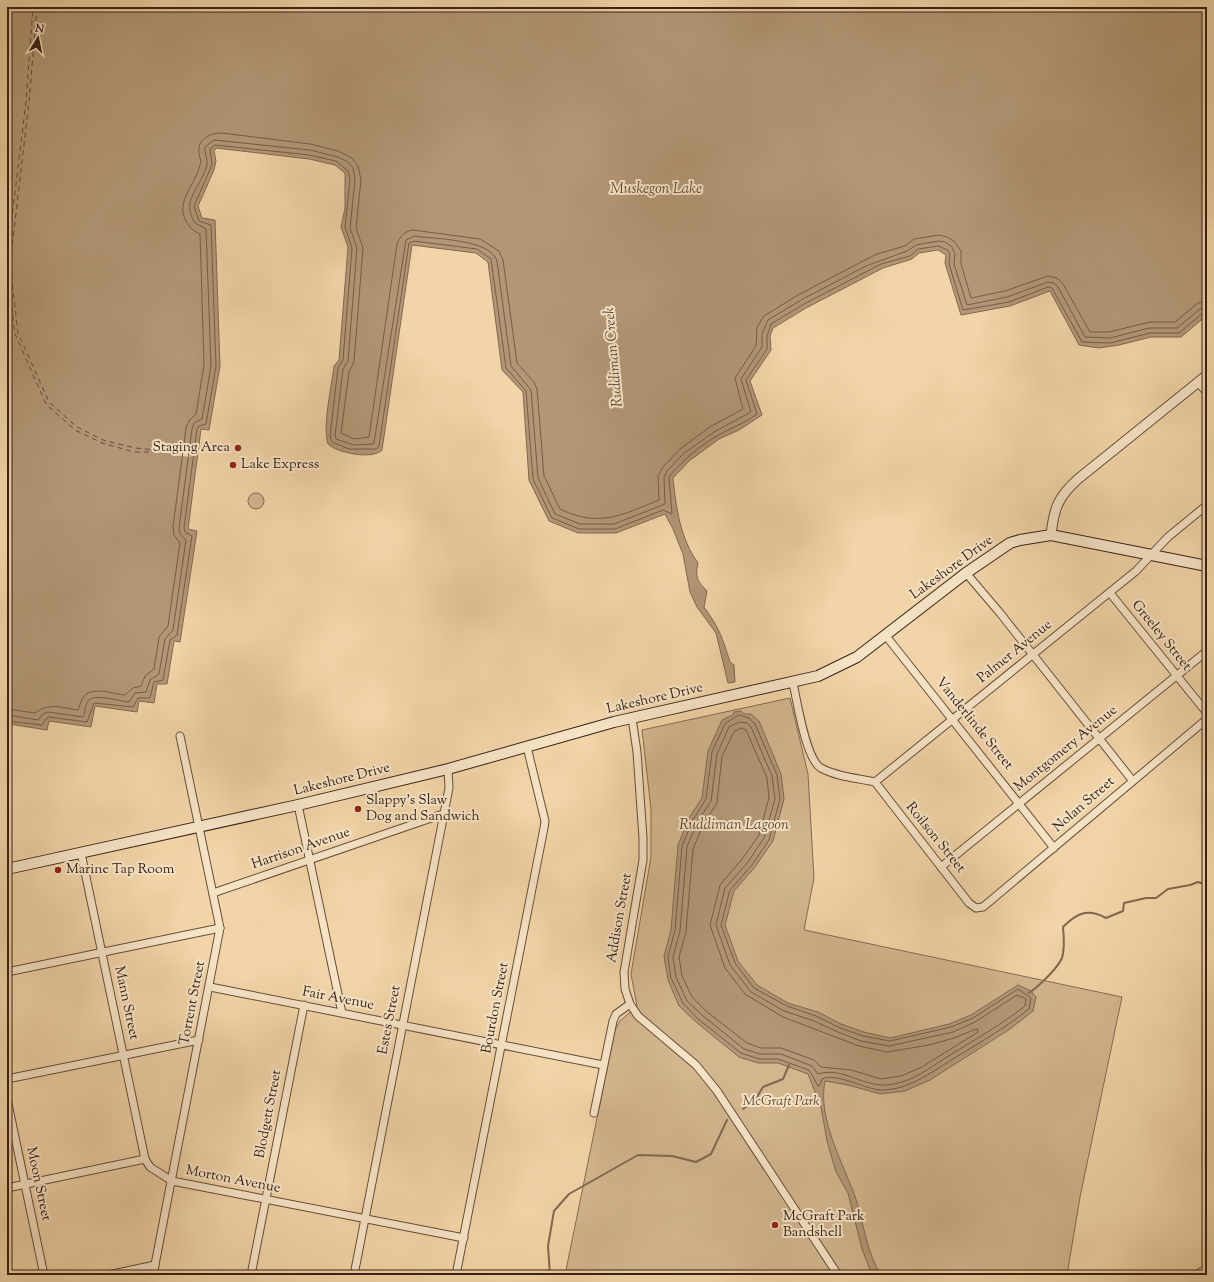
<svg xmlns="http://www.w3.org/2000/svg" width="1214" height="1282" font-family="'Sorts Mill Goudy',serif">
<rect width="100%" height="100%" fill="#f1d4a7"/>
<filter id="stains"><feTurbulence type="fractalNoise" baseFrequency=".005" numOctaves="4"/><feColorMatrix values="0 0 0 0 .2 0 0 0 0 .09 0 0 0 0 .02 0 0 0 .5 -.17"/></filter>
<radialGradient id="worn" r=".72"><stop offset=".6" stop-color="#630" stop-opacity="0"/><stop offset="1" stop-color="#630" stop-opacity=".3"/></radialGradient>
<g fill="#d2b68e" stroke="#856c52">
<circle cx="256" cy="501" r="8"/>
<polygon points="790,698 808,774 814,878 804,930 1122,997 1080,1197 1067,1275 565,1275 615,1030 620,1021 637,1006 631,974 651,857 651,809 642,730"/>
</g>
<g fill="#b29776" stroke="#816850">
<path d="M7,7h1200v308l-26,22h-30l-32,8 -20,3 -20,-3 -29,-54 -40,15 -49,9 -16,-52 1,-8 -8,-5 -19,3 -7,6 -29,9 -77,40 -33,20 -3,8 1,14 -21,31 12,34 -23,15 -20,9 -30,22 -16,17c3,29 7,60 25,85 -3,14 -1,18 9,28l-3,16c16,22 18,30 26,55l4,3 1,17 -7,1 -12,-50 -19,-26 -7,-15 -7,-38 -10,-25 -8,-15 -49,19h-38l-29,-12 -20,-41 -6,-88 -21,-22 -14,-108 -12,-9 -64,-8 -30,205c-9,10 -45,3 -54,-6 -6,-18 4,-59 6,-78l5,-6 9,-113 -7,-20 4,-19v-35l-10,-8 -26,-6 -93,-11 -2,3 2,10 -2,9 -16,36 4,12 13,2 5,146 -11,64 -8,-1 -13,100 9,2 -17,111 -6,-1 -7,43h-10l-3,19 -15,-2 -2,11 -42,-6 -4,21 -42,-6 -2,9 -38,-6 -2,8z"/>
<path d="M741,711l3,3h7l8,7 22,53 3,25 -11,42 -18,26 -21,24 -9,34 13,36 19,24 31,18 30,9 23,12 23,8 26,6 59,-14 22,-9 47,-30 13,6 5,6 -3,14 -23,18 -80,51 -25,11 -25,3 -32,-9 -23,-4c-8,39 20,85 32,121 7,24 10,51 24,73h-9l-10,-26 -14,-56 -12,-21 -9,-31 -6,-34 -13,-33 -30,-11h-20l-19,-6 -43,-35 -17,-16 -11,-26 -4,-24 7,-26 7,-85 11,-27 13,-20 6,-47 14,-31 11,-5 1,-3z"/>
</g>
<polygon fill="#f1d4a7" points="175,450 191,452 190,457 174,455"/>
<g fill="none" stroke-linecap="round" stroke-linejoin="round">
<g stroke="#755c46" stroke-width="1">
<path d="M7,709l28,4c15,-11 26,-5 43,-3 2,-4 2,-8 5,-12 8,-13 29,-4 42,-3l8,-7 8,-2 4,-10 9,-7 5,-32 9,-11 12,-83 -6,-8 -1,-8 13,-99 3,-7 7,-7 8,-49 -4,-131c-3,-2 -7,-3 -10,-7 -19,-23 5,-40 10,-62 2,-4 -1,-8 -1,-12 -2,-14 11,-20 23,-20l88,11 28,7 14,7 6,8 3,14 -5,48 7,20 -9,114 -5,10 -8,61 13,6 15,-2 28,-193c3,-8 8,-13 16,-14l67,9 19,12 4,9 14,103 17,19 3,7 7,87 16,33c39,19 62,6 99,-9l-1,-24 5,-9 17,-18 30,-22 33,-18 -8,-31 21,-32 1,-19 7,-11 34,-21 65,-34 14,-7 28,-8 9,-7 25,-4 8,2 8,5 6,9v13l10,34 34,-7 43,-15 9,2 6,6 27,48h19l41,-10h25l23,-19 9,-2"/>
<path d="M7,715l31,5 5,-6 5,-2 35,5c3,-5 1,-11 5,-16 6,-8 31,0 41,1l6,-9 11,-1 4,-12 9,-6 6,-35 8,-9 13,-90 -6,-6 -1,-6 13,-99 2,-6 8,-4 9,-53 -5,-137 -11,-6c-15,-23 6,-35 12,-58 1,-6 -3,-12 -2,-18l9,-7 96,10 28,7 10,5 5,6 2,12 -5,48 7,20 -9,113 -5,8 -8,67 1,3 18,6 19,-1 1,-1 32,-203 8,-4c20,3 77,3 83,25l14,105 20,24 7,88 17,36 25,10h34l51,-20 -1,-27 3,-6 16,-17 31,-22 37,-20 -10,-33 21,-32v-13l6,-14 33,-20 65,-34 41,-15 9,-6 23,-4 6,1 7,5 3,7 -1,10 13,41 40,-8 41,-15 6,1 4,4 27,50 25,1 39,-10h28l23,-19 7,-2"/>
<path d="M739,715l10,3 6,6 22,51 3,24 -11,41 -17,25 -22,25 -9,35 14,38 19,25 33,18 29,10 24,12 23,8 27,5 61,-14 22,-9 45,-29 13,9 -2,11c-24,19 -50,34 -76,50 -23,14 -44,31 -72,31 -14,0 -45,-18 -59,-11l-2,6 -2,1 -9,-16 -31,-11h-19l-18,-6 -43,-34 -15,-16 -12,-25 -3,-21 7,-27 7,-84 11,-26 13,-21 6,-47 13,-28z"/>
<path d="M7,721l35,4 4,-6 3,-2 38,5 7,-19 39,4 5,-9h12l4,-16 9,-2 7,-40 7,-5 15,-99 -7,-4 -1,-4 13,-99 2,-3 7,-2 10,-58 -5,-141 -12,-4 -5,-15 18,-41 -2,-16 5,-4 94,10 27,6 12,10 2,9 -5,47 7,21 -9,112 -5,8 -8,68 2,6 17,7h27l3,-3 30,-203 5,-2 63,8 14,10 15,109 20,23 7,88 19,39 27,11h36l48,-19 9,4 -3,-36 1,-3c14,-15 30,-30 49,-40 12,-7 26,-12 38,-21l-11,-34 21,-31v-13l4,-12 33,-20 77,-40 29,-8 8,-7 20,-3 10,4 2,5 -1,9 14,46 46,-8 39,-15 4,1 30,54 28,1 40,-10h29l24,-20 4,-1"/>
<path d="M740,722l7,1 4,4 21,49 3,23 -11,39 -16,24 -23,26 -9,37 14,40 21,27 33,19 30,10 24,11 23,9 28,5 64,-14 22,-10 42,-27 9,4 -1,7c-24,19 -49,33 -75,49 -21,13 -42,31 -69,30 -21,-1 -41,-18 -63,-11l-6,-8 -31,-12h-21l-16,-5 -42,-34 -15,-14 -11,-24 -3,-20 7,-26 7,-84 10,-24 14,-22 6,-47 12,-27z"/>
<polygon points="742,728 746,730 767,778 769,798 759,835 743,858 720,885 710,925 725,968 745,994 783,1017 859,1046 887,1052 929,1045 954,1038 976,1029 978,1030 978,1032 922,1067 901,1076 881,1079 851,1070 821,1067 814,1060 781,1048 761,1048 747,1043 706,1011 692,997 682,976 679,957 686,932 693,849 703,825 717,803 722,756 734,732"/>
</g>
<g stroke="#816850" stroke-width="2">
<path d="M1029,993c10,-7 28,-24 33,-35 3,-10 2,-21 1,-31 14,-14 24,-19 43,-9l17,-7 1,-8 22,-5h10l12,-9 22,-4 8,-3 9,3"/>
<polyline points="743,1109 755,1100 763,1087 783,1079 789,1065"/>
<polyline points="550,1275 548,1246 554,1211 569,1194 638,1155 672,1156 696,1162 711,1154 727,1120"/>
</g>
<g stroke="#634a38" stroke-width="1" stroke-dasharray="5 4" stroke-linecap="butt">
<polyline points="37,7 29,102 10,264 18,333 49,402 77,427 103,440 135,448 175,452"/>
<polyline points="7,258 26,102 33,7"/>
<polyline points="7,271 15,334 46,404 75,430 102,443 134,452 166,452"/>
</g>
<defs>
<g id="minor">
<polyline points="1198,382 1207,393"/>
<polyline points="966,573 1000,613 1132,780"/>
<polyline points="1110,593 1207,713"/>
<polyline points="886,636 1054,848"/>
<path d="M793,683c4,18 13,77 28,85 16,9 37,10 54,14l261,-211 32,-34 39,-32"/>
<polyline points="632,718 637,752 643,838 643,860 624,972 625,989 630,1004 638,1016 696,1065 717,1091 838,1275"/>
<polyline points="875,782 969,903 976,908 983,907 1207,719"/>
<polyline points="298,805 342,1013"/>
<polyline points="81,853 145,1159"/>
<polyline points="941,867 1207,651"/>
<polyline points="213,893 443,814"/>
<polyline points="7,972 220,928"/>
<polyline points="210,987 603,1065"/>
<polyline points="7,1079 199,1040"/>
<polyline points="7,1099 44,1275"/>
<polyline points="594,1113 613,1021 616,1014 630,1004"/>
<polyline points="7,1188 145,1159 150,1167 172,1181 464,1238"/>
<polyline points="108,1275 155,1265"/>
<polyline points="153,1275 220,928 180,736"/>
<polyline points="251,1275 304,1005"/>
<polyline points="354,1275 449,788 448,769"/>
<polyline points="456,1275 544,828 545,821 527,747"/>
<polyline points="1196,1275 1207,1268"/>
</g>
<path id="tertiary" d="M1051,535c3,-27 7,-38 27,-56l129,-104"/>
<polyline id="secondary" points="7,869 298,805 448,769 614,722 818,676 857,657 966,573 1010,543 1020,540 1051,535 1207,566"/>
</defs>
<use href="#minor" stroke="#664e3a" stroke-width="9"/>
<use href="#tertiary" stroke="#664e3a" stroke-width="11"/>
<use href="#secondary" stroke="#382116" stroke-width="12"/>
<use href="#minor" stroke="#f6e3c6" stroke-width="7"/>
<use href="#tertiary" stroke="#f6e3c6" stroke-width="9"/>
<use href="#secondary" stroke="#f6e3c6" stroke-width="10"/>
</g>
<g fill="#8f2418" stroke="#f6e3c6" stroke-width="1.5">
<circle cx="238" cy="448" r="4"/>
<circle cx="233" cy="465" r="4"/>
<circle cx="358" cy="809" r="4"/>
<circle cx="58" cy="870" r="4"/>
<circle cx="775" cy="1225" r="4"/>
</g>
<g text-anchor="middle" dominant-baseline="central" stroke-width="4" stroke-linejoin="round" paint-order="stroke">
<g font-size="14" fill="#382116" stroke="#f6e3c6" text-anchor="start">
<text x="230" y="448" text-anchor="end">Staging Area</text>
<text x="241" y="465">Lake Express</text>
<text x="366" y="801">Slappy’s Slaw<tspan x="366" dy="16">Dog and Sandwich</tspan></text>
<text x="66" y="870">Marine Tap Room</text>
<text x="783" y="1217">McGraft Park<tspan x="783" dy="16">Bandshell</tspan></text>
</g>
<g font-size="14" fill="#382116" stroke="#f6e3c6">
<text transform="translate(952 568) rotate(-36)">Lakeshore Drive</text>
<text transform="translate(1161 636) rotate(51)">Greeley Street</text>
<text transform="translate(1015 652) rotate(-39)">Palmer Avenue</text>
<text transform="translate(655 699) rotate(-13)">Lakeshore Drive</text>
<text transform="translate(974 724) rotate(51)">Vanderlinde Street</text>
<text transform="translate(1066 749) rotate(-39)">Montgomery Avenue</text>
<text transform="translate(342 780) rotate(-14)">Lakeshore Drive</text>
<text transform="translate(1084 805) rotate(-41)">Nolan Street</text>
<text transform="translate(935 838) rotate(51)">Roilson Street</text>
<text transform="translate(301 849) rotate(-19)">Harrison Avenue</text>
<text transform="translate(620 918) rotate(-80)">Addison Street</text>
<text transform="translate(338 999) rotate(11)">Fair Avenue</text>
<text transform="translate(126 1003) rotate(78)">Mann Street</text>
<text transform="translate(193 1003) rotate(-79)">Torrent Street</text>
<text transform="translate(496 1008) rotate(-79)">Bourdon Street</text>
<text transform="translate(390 1020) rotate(-79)">Estes Street</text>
<text transform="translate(269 1114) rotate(-79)">Blodgett Street</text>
<text transform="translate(233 1180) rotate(11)">Morton Avenue</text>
<text transform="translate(38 1184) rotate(78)">Moon Street</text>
</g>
<g font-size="14" font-style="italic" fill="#5e4634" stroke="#f6e3c6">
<text x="781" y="1102">McGraft Park</text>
</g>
<g font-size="15" font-style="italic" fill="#634a38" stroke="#f6e3c6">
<text x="656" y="189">Muskegon Lake</text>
<text transform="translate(614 357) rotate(-95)">Ruddiman Creek</text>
<text x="734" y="825">Ruddiman Lagoon</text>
</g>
</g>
<rect width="1214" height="1282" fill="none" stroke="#f1d4a7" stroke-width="24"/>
<rect x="8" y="8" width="1198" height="1266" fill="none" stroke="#382116" stroke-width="2"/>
<rect x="12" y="12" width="1190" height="1258" fill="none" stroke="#382116"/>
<g transform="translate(38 38) rotate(10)" stroke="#f6e3c6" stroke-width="3" paint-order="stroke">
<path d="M0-3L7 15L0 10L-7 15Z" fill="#382116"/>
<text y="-6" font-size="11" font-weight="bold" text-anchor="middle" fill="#382116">N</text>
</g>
<rect width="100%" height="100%" filter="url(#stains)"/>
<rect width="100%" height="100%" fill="url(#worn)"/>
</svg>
